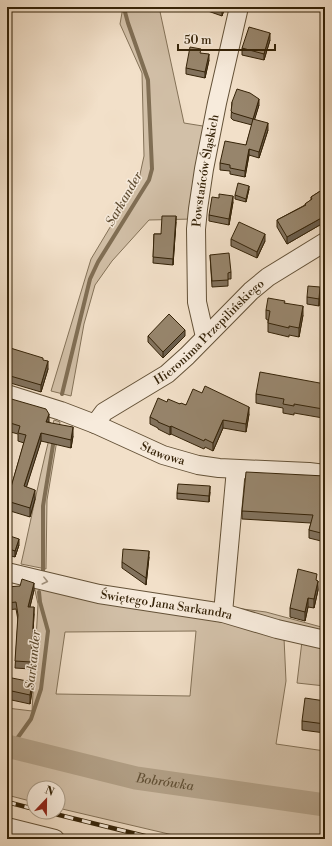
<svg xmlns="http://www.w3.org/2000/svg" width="332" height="846" font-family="'Libre Bodoni',serif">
<rect width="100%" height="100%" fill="#f2e0c9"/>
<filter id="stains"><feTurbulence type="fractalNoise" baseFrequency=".005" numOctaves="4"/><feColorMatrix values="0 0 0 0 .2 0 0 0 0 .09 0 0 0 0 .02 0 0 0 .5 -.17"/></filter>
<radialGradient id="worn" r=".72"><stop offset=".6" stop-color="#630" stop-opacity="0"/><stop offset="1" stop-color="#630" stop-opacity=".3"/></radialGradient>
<g fill="#d2c0a8" stroke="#847258" fill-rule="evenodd">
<polygon points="123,7 159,7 184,123 209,127 193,219 149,220 112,261 95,285 84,324 71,396 51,391 91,259 139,179 144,156 142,73 120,24"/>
<path d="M54,420l6,2 -13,78 -1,69 -25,-5c11,-48 20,-96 33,-144z"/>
<path d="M34,586l162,29 88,23 2,43 -10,63 49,7v88h-135l-132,-31v-20h-24v14l-27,-7v-87l25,3 6,-107zM196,631l-6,65 -134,-2 9,-62z"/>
<polygon points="235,608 266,612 325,628 325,636"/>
<polygon points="302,641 325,647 325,686 297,683"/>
</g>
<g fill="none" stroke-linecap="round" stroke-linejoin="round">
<g stroke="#806e54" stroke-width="4">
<polyline points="62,394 90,279 98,262 149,180 152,169 148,80 128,23 125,12 126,7"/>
<polyline points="43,572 43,506 54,439"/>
<polyline points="11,747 31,719 41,689 48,631 40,602 39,592"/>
</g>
<path stroke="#b2a087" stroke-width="23" id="s1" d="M7,746l129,32 189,27"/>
<defs>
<g id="minor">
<path id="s2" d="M205,337l-8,-35 -1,-73 2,-20 6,-40 13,-66 22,-96"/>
<path id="s3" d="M7,394l54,17 34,13 68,31 35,10 21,3 90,4 16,2"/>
<path id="s4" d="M95,424l9,-12 63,-38 20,-18 64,-65 17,-14 57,-35"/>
<path id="s5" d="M7,572l92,22 124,19 54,16 48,11"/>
<polyline points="223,613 236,469"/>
<polyline points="7,827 55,839"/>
</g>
</defs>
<use href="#minor" stroke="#645238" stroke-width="20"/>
<use href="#minor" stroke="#f7ebdc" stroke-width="18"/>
<defs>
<g id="rail">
<polyline points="7,802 34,809"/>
<polyline points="47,812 157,839"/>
</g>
</defs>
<use href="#rail" stroke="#352308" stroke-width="4.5"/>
<use href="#rail" stroke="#f7ebdc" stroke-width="3" stroke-dasharray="9" stroke-linecap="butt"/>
</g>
<g fill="#82725d" stroke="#352308">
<polygon points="205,7 225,7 222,16 205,10"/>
<polygon points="270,40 264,60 242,55 242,48"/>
<polygon points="201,53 209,60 205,78 186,74 186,68"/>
<polygon points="232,102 259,105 254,120 268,130 259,158 249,155 245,177 230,174 230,171 220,170 220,163 246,145 252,125 233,120 231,118"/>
<polygon points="325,188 325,222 287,244 277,227 277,220 305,205 305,204 311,200 311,197"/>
<polygon points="249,189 246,202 235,199 235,195"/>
<polygon points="233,202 229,225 209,221 209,215"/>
<polygon points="176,222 173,265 153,263 154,234 161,234"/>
<polygon points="231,239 265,241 257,258 231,246"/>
<polygon points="210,255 231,272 231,279 228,279 228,286 212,287"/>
<polygon points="320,294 319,306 307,304 307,297"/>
<polygon points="285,303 303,315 299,337 289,335 289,337 268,332 268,320 266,319 266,310"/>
<polygon points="148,336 185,336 163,358 148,342"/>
<polygon points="7,347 43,360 48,369 41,392 7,382"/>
<polygon points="325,384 325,409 323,418 294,413 294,415 283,413 283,408 256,403 256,394"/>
<polygon points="7,402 49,422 73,436 71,448 41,441 26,487 35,499 30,517 7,510 7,501 24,443 18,441 18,434 7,431"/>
<polygon points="167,402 180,404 186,405 249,414 246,432 223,428 213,451 205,447 204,449 171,434 170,435 158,429 158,428 150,424 150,417"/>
<polygon points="325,476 325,542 309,538 309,530 311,523 242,519 242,511"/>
<polygon points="210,492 209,502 177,499 177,493"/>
<polygon points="7,535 19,545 15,557 7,555"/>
<polygon points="149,557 146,585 122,568 122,562"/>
<polygon points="317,580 318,590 314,608 308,607 305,621 290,617 290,608"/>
<polygon points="7,587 34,590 30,607 34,614 31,669 15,668 18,620 16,609 7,610"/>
<polygon points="7,677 32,691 30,704 7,699"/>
<polygon points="325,701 325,733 302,730 302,721"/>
</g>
<g fill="#6a5d4c" stroke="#352308">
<polygon points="223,7 225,7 222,16 222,9"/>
<polygon points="270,33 270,40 264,60 264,54"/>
<polygon points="209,54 209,60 205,78 205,72"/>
<polygon points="259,99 259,105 253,125 253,119"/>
<polygon points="268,123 268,130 259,158 259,152"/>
<polygon points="249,149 249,155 245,177 245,171"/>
<polygon points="249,186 249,189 246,202 246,199"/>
<polygon points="233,196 233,202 229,225 229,219"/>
<polygon points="176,216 176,222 173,265 173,259"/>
<polygon points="325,216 325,222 287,244 287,237"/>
<polygon points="265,234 265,241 257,258 257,252"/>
<polygon points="320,287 320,294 319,306 319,299"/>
<polygon points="303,306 303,315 299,337 299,328"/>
<polygon points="185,330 185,336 163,358 163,352"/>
<polygon points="48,361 48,369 41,392 41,385"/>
<polygon points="325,400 325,409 323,418 323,409"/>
<polygon points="249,407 249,414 246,432 246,424"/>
<polygon points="49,414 49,422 46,422"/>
<polygon points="223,420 223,428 213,451 213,443"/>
<polygon points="171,426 171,434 170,435 170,427"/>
<polygon points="73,427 73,436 71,448 71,440"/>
<polygon points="41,433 41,441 24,495 24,486"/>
<polygon points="210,486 210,492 209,502 209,496"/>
<polygon points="35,490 35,499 30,517 30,508"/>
<polygon points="19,539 19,545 15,557 15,551"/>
<polygon points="149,551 149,557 146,585 146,578"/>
<polygon points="318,581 318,590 314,608 314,599"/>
<polygon points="34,583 34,590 28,614 28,607"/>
<polygon points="308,598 308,607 305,621 305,612"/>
<polygon points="34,607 34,614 31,669 31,662"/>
<polygon points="32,682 32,691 30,704 30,695"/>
</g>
<g fill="#97856c" stroke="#352308">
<polygon points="215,7 223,7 222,9"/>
<polygon points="249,27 270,33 264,54 242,48"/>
<polygon points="190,47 201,49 200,53 209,54 205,72 186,68"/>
<polygon points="237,89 250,93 259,99 253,119 233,113 231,111 232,104 232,102"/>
<polygon points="253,119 268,123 259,152 249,149 245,171 230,168 230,165 220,163 225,141 246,145"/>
<polygon points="238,183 249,186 246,199 235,195"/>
<polygon points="325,188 325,216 287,237 277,220 306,205 305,204 312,199 311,197"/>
<polygon points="219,194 233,196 229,219 209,215 212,197 219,198"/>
<polygon points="162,216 176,216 173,259 153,257 154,234 161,234"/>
<polygon points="239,222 265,234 257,252 231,239"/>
<polygon points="229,253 231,272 228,273 228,280 212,281 210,255"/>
<polygon points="308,286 320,287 319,299 307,297"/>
<polygon points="268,298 285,301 284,303 303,306 299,328 289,326 289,328 268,323 270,311 266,310"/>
<polygon points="169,314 185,330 163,352 148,336"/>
<polygon points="7,347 43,358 43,360 48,361 41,385 7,375"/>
<polygon points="260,372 325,384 325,400 323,409 294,404 294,406 283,404 284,399 256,394"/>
<polygon points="205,386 249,407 246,424 223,420 213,443 205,439 204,441 171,426 170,427 158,422 158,421 150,417 158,398 167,402 168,399 180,404 181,403 186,405 193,389 202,393"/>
<polygon points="8,398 46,409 49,414 46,422 73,427 71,440 41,433 24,486 35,490 30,508 7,501 26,435 18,433 20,426 7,422 7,402"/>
<polygon points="246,472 325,476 325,534 309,530 313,515 242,511"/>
<polygon points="178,484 210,486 209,496 177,493"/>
<polygon points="7,535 19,539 15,551 7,548"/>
<polygon points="123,549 149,551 146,578 122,562"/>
<polygon points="298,569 317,574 316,580 318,581 314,599 308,598 305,612 290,608"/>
<polygon points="22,579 34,583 28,607 34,607 31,662 15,661 18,615 16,602 7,603 7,587 20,586"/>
<polygon points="7,677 32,682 30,695 7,690"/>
<polygon points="305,698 325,701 325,724 302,721"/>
</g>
<defs><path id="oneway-chevron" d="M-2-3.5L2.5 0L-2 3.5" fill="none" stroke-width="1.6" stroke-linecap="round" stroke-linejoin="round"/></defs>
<use stroke="#a0917d" href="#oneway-chevron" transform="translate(45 581) rotate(14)"/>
<g text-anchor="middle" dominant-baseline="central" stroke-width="3" stroke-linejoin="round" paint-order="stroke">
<g font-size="12" fill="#352308" stroke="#f7ebdc">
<text stroke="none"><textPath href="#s2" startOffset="168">Powstańców Śląskich</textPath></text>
<text stroke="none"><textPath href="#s4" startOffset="148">Hieronima Przepilińskiego</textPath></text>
<text stroke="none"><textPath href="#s3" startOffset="167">Stawowa</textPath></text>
<text stroke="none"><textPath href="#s5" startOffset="163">Świętego Jana Sarkandra</textPath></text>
</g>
<g font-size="13" font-style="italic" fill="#614f34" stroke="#f7ebdc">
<text transform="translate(124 199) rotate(-60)">Sarkander</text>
<text transform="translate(33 660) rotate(-84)">Sarkander</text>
<text stroke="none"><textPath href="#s1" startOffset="162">Bobrówka</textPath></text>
</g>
</g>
<rect width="332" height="846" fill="none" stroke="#f2e0c9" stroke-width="24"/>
<rect x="8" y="8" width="316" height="830" fill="none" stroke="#352308" stroke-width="2"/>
<rect x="12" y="12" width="308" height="822" fill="none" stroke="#352308"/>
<g transform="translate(46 800) rotate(22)"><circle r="19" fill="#f7ebdc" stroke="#a99b87"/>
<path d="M0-3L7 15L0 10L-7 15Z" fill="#8f2418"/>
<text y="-6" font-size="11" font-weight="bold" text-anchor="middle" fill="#352308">N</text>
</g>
<path d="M178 44v6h97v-6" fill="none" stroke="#352308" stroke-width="2"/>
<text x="184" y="44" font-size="12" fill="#352308" stroke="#f7ebdc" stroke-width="3" paint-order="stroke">50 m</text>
<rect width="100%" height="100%" filter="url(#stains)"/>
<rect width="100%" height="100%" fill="url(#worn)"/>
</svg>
